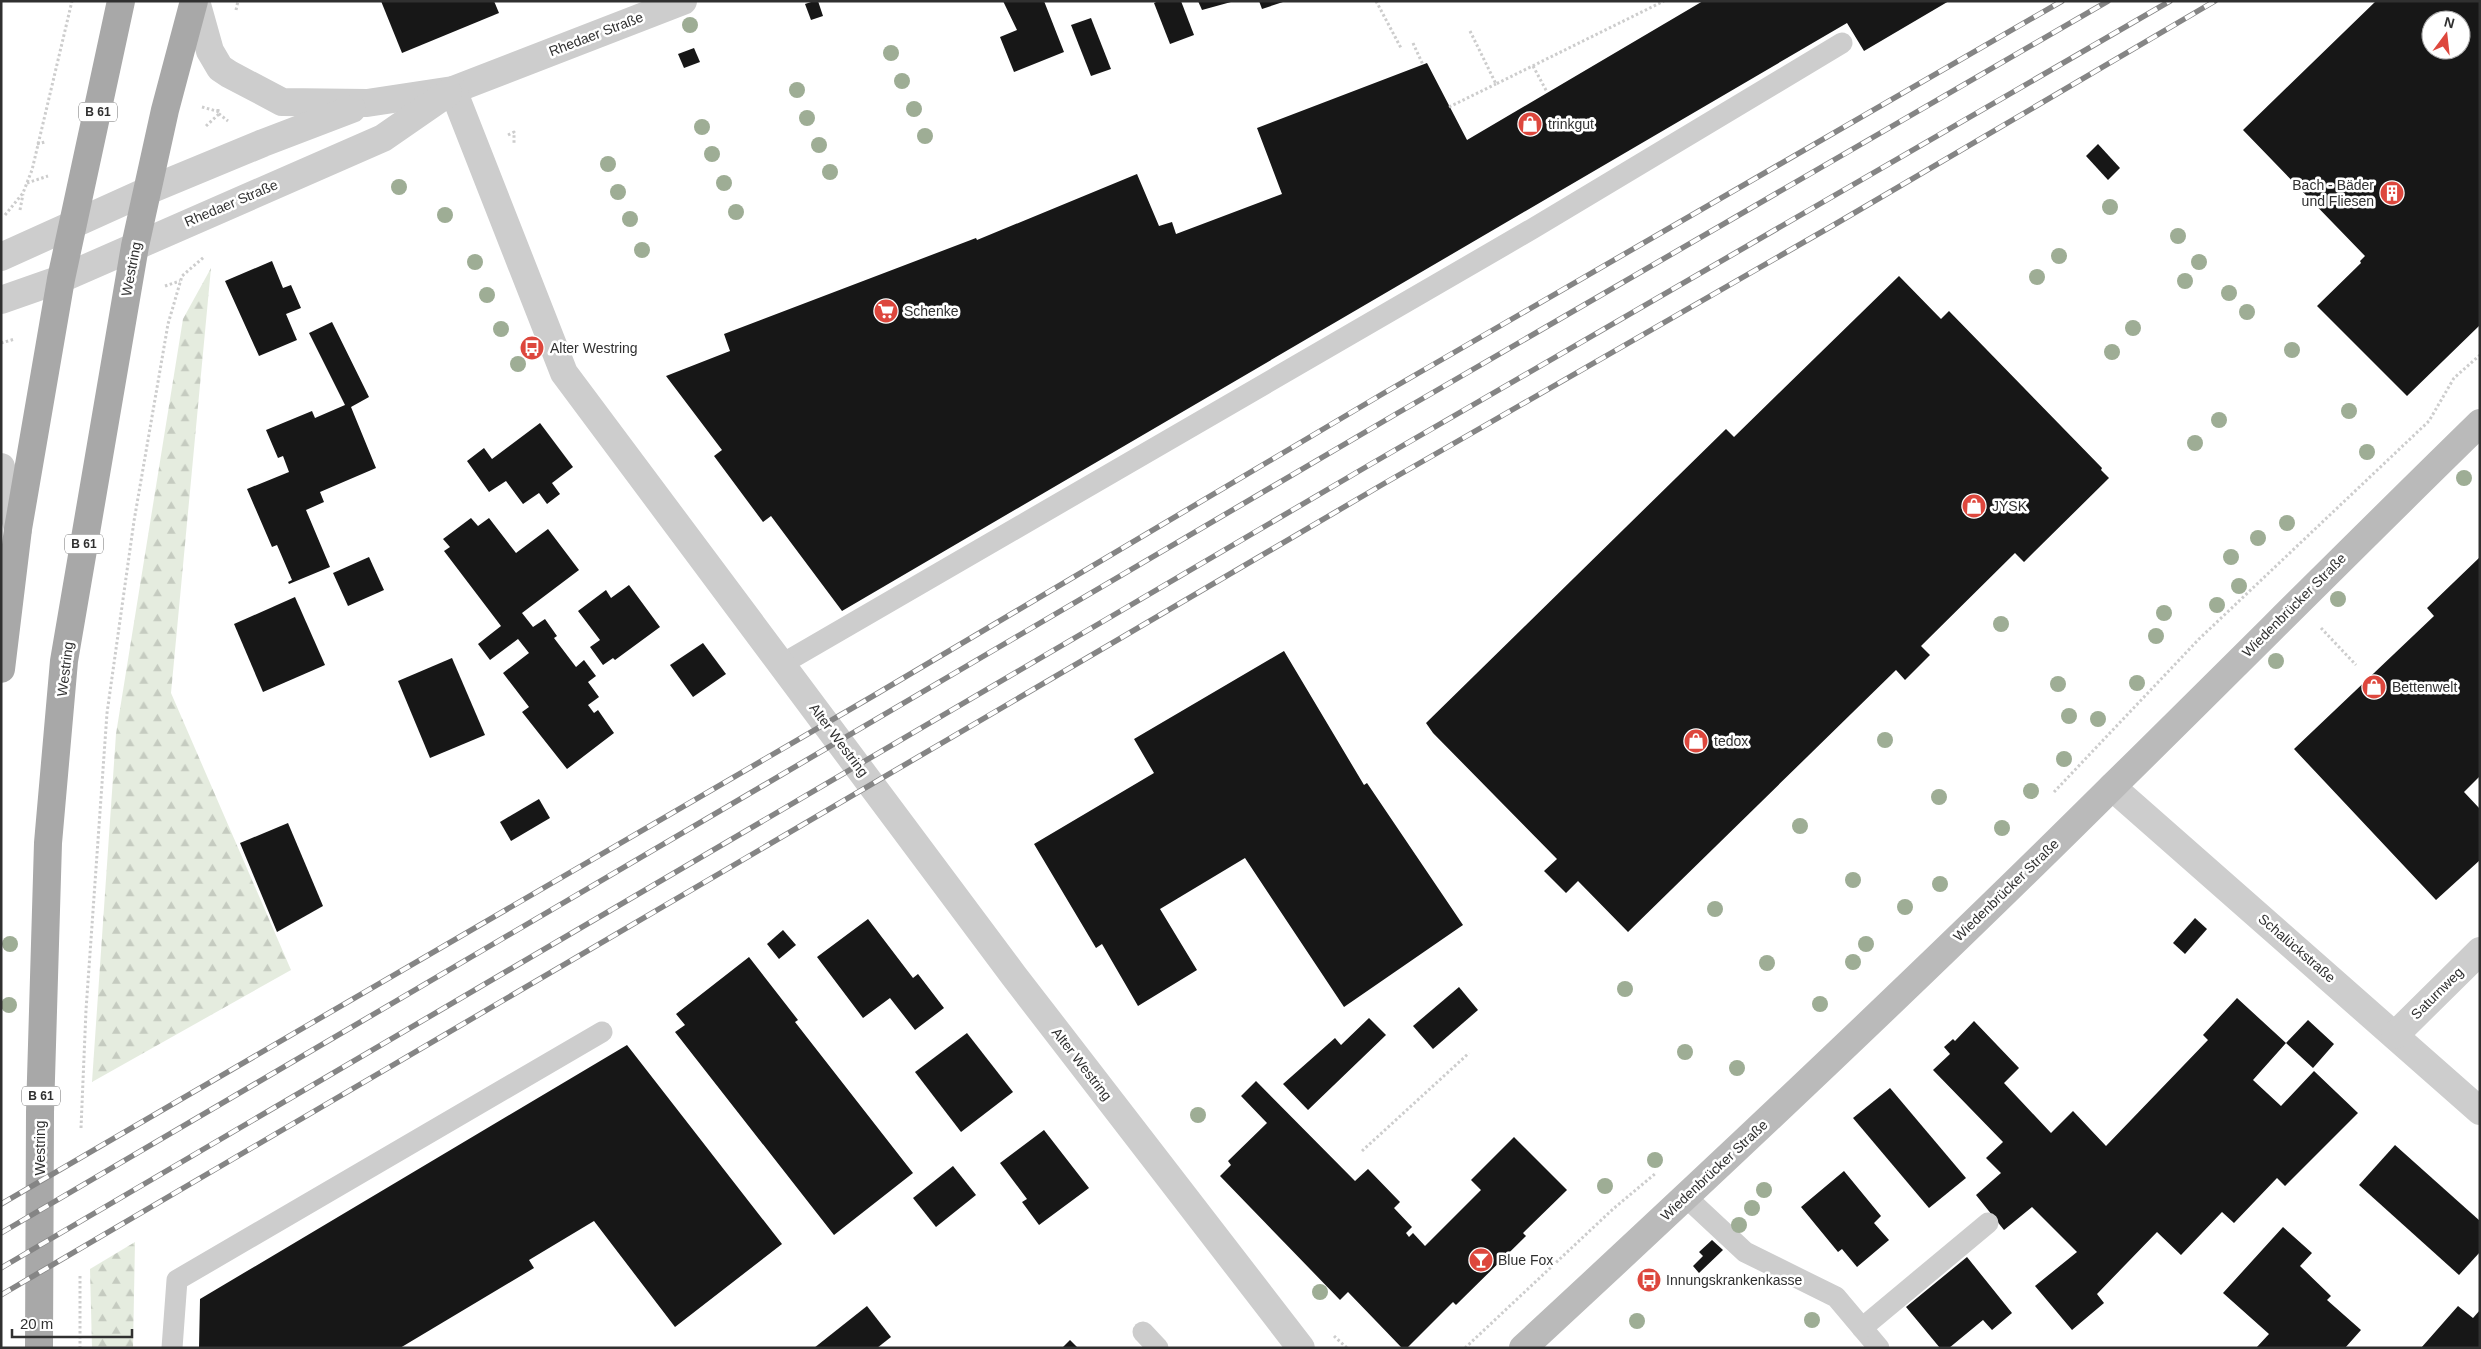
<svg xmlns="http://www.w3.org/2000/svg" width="2481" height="1349" font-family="Arial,sans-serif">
<defs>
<pattern id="forest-firs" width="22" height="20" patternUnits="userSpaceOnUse" patternTransform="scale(1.25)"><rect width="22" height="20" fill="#e5ecdf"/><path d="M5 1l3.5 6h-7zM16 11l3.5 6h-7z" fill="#c5cbc0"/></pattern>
</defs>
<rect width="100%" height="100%" fill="#fff"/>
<g fill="url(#forest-firs)">
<polygon points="211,268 171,693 291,970 92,1082 116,734 183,319"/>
<polygon points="135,1242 133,1348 92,1348 90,1269"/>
</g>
<g fill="#171717" fill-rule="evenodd">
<polygon points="381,1 494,1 499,13 402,53"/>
<polygon points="814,1 818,1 823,16 811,20 805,4"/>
<polygon points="1003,1 1044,1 1064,52 1014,72 1000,37 1017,30"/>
<polygon points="1158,1 1181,1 1194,35 1170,44 1154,3"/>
<polygon points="1198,1 1231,1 1231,2 1202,10"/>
<polygon points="1259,1 1283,1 1283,2 1262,9"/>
<polygon points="1703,1 1949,1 1864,51 1847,23 842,611 771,516 763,522 714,456 722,450 666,376 730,351 724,334 976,238 977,240 1137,174 1159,226 1172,222 1176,234 1282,194 1257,128 1427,63 1467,140"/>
<path d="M2376,1h104v324l-73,71 -90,-90 44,-43 -1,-2 5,-5 -122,-126zM2431,20h30v30h-30z"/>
<polygon points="1091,18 1111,69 1091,76 1071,25"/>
<polygon points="694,48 700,62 684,68 678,54"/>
<polygon points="2098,144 2120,168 2108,180 2086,156"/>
<polygon points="272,261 283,288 291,285 301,308 286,314 297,340 259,356 225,281"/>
<polygon points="1899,276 1941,319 1949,311 2102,468 2101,470 2109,478 2024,562 2015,553 1921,646 1930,655 1905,680 1896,670 1628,932 1578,881 1566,893 1544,871 1557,859 1433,733 1426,723 1726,429 1734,437"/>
<polygon points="332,322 369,397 351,407 376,468 320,492 324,502 306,510 330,567 289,584 288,582 292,580 277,545 272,547 247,489 289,472 283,456 278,458 266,430 312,411 315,418 345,405 309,333"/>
<polygon points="540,423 573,467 552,483 560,494 547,504 539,493 523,504 506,481 489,492 467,461 484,448 492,459"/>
<polygon points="471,518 478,526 489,518 516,553 548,529 579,570 522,613 533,627 545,619 557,636 554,638 576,667 584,660 596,676 588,682 599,697 588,705 594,713 598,710 614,733 567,769 522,712 529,707 503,673 529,653 518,639 490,660 478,644 501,626 444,551 450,547 443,539"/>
<polygon points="369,557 384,590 348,606 333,573"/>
<polygon points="2480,557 2480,776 2464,792 2480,809 2480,860 2436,900 2294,749 2434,616 2427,608"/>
<polygon points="629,585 660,627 615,660 613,658 603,665 590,647 600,640 578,611 606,590 611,598"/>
<polygon points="295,597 325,665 263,692 234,624"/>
<polygon points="703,643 726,674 693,697 670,665"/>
<polygon points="1284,651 1364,785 1367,783 1463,925 1344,1007 1245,858 1160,909 1197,970 1138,1006 1102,944 1096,948 1034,844 1154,773 1134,739"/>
<polygon points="452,658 485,735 430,758 398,681"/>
<polygon points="539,799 550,818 511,841 500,822"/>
<polygon points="288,823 323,906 277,932 240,843"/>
<polygon points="2195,918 2207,929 2185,954 2173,943"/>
<polygon points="868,919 913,978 918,974 944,1008 915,1030 890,998 863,1018 817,957"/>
<polygon points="783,930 796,945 779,959 767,944"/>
<polygon points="749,957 798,1020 795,1022 913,1173 834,1235 675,1032 685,1025 676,1014"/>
<polygon points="1459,987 1478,1010 1433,1049 1413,1026"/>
<polygon points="2237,998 2286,1043 2308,1020 2334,1044 2313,1068 2286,1043 2253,1080 2281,1106 2314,1071 2358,1113 2285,1186 2277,1178 2234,1223 2222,1212 2181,1255 2157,1232 2097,1294 2104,1303 2072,1330 2035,1286 2077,1252 2032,1207 2004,1230 1976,1195 2001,1173 1986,1158 2003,1142 1933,1070 1950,1054 1944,1047 1953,1039 1955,1041 1974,1021 2019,1068 2004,1083 2051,1133 2073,1111 2106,1146 2208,1040 2203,1035"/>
<polygon points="1369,1018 1386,1035 1308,1110 1283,1084 1335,1038 1341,1045"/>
<polygon points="967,1033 1013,1092 961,1132 915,1072"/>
<polygon points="627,1045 782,1244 675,1327 594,1221 529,1260 534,1268 400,1348 199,1348 200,1299"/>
<polygon points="1256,1081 1355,1181 1368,1169 1400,1202 1394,1208 1412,1227 1406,1233 1409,1237 1413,1233 1425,1246 1481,1190 1471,1180 1514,1137 1567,1190 1523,1233 1526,1236 1456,1305 1453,1302 1407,1348 1402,1348 1348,1292 1340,1300 1220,1176 1231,1165 1228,1161 1267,1123 1241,1096"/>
<polygon points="1890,1088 1966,1178 1929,1208 1853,1118"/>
<polygon points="1044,1130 1089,1188 1039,1225 1022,1202 1027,1199 1000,1163"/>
<polygon points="2395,1145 2480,1221 2480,1252 2459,1275 2359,1185"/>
<polygon points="953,1166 976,1195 936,1227 913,1198"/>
<polygon points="1844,1171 1881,1216 1874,1223 1889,1240 1857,1267 1842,1249 1838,1252 1801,1207"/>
<polygon points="2283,1227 2312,1253 2300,1266 2331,1296 2327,1300 2361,1330 2345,1348 2256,1348 2269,1334 2223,1293"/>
<polygon points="1712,1240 1723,1250 1699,1273 1693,1266 1703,1256 1699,1252"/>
<polygon points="1967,1257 2012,1313 1992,1330 1983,1320 1949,1348 1940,1348 1906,1307"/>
<polygon points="867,1306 891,1337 877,1348 814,1348"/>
<polygon points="2458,1306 2473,1318 2480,1310 2480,1348 2421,1348"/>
<polygon points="1070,1340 1078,1348 1062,1348"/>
</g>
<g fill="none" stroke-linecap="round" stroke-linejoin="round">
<g stroke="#cdcdcd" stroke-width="3" stroke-dasharray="2.5 2.5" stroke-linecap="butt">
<polyline points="1376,1 1401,48"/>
<polyline points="236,10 238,1"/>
<polyline points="1470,31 1496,84 1664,1"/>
<polyline points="1413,43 1423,65"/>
<polyline points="1533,66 1547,92"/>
<polyline points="202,107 220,112"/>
<polyline points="1449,107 1496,84"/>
<polyline points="218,109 218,113 228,121"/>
<polyline points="206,126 220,113"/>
<polyline points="508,135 514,132 514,145"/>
<polyline points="37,144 45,142"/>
<polyline points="27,183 48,176"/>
<polyline points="20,210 23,194"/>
<polyline points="5,215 23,193 32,170 72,1"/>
<polyline points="165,286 180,281"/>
<polyline points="1,343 15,339"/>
<polyline points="2321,628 2356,665"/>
<polyline points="2054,792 2199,639 2429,421 2454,378 2480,355"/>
<polyline points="81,1128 86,1010 107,713 134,521 168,324 182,276 204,257"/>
<polyline points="1362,1151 1469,1053"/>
<polyline points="80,1276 80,1348"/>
<polyline points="1334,1336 1347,1348"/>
<polyline points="1465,1348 1613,1209 1656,1173"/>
</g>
<g stroke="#cdcdcd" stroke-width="21">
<polyline points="782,664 1532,229 1842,43"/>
<polyline points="1686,1197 1745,1252 1836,1297 1879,1348"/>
<polyline points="1862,1328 1988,1223"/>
<polyline points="1143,1332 1158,1348"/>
<polyline points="172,1348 177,1280 602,1032"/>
</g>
<g stroke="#cdcdcd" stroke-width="28">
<polyline points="196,1 210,51 220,68 229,74 282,102 367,103 453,90 683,1"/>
<polyline points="453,90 564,373 1014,976 1301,1348"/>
<polyline points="1,257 147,191 263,143 352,109"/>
<polyline points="1,300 61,279 383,138 448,93"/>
<polyline points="1,467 18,529"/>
<polyline points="2112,787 2480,1111"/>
<polyline points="2395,1035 2480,951"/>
</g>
<path stroke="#bababa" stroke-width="28" d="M1523,1348c200,-185 398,-371 591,-563 122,-120 243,-242 366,-362"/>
<g stroke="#a8a8a8" stroke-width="28">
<polyline points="1,669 18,529 61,279 121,1"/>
<polyline points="39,1348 40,1112 48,843 64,661 135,246 165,110 194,1"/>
</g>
<defs>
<g id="rail">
<polyline points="1,1204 873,696 1384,393 2062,1"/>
<polyline points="1,1233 1396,414 2108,1"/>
<polyline points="1,1268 1371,464 2170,1"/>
<polyline points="1,1295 1385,483 1832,226 2215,1"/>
</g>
</defs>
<use href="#rail" stroke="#858585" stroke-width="5.5"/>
<use href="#rail" stroke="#fff" stroke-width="4" stroke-dasharray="11" stroke-linecap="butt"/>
</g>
<g fill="#9ead95">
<circle cx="690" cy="25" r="8"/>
<circle cx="891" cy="53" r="8"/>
<circle cx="902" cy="81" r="8"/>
<circle cx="797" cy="90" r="8"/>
<circle cx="914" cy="109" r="8"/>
<circle cx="807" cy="118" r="8"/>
<circle cx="702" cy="127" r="8"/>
<circle cx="925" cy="136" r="8"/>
<circle cx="819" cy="145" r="8"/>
<circle cx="712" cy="154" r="8"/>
<circle cx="608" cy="164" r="8"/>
<circle cx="830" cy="172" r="8"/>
<circle cx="724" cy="183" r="8"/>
<circle cx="399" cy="187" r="8"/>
<circle cx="618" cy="192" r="8"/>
<circle cx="2110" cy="207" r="8"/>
<circle cx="736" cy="212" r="8"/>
<circle cx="445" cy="215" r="8"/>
<circle cx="630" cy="219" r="8"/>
<circle cx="2178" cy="236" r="8"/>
<circle cx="642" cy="250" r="8"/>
<circle cx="2059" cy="256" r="8"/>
<circle cx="475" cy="262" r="8"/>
<circle cx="2199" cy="262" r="8"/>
<circle cx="2037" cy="277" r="8"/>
<circle cx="2185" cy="281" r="8"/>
<circle cx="2229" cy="293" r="8"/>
<circle cx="487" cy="295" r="8"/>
<circle cx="2247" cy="312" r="8"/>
<circle cx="2133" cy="328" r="8"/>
<circle cx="501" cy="329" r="8"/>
<circle cx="2292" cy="350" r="8"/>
<circle cx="2112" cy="352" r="8"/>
<circle cx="518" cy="364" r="8"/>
<circle cx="2349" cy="411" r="8"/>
<circle cx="2219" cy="420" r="8"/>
<circle cx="2195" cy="443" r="8"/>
<circle cx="2367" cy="452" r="8"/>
<circle cx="2464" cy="478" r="8"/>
<circle cx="2287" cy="523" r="8"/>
<circle cx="2258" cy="538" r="8"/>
<circle cx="2231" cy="557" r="8"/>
<circle cx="2239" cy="586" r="8"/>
<circle cx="2338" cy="599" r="8"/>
<circle cx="2217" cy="605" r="8"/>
<circle cx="2164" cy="613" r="8"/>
<circle cx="2001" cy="624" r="8"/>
<circle cx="2156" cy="636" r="8"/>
<circle cx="2276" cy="661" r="8"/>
<circle cx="2137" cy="683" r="8"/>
<circle cx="2058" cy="684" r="8"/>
<circle cx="2069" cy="716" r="8"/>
<circle cx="2098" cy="719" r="8"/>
<circle cx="1885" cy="740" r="8"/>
<circle cx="2064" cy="759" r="8"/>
<circle cx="2031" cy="791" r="8"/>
<circle cx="1939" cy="797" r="8"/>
<circle cx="1800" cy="826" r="8"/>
<circle cx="2002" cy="828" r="8"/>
<circle cx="1853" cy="880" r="8"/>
<circle cx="1940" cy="884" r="8"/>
<circle cx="1905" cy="907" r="8"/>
<circle cx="1715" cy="909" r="8"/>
<circle cx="10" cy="944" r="8"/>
<circle cx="1866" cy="944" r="8"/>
<circle cx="1853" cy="962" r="8"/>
<circle cx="1767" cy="963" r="8"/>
<circle cx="1625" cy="989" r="8"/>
<circle cx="1820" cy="1004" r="8"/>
<circle cx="9" cy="1005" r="8"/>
<circle cx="1685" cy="1052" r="8"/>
<circle cx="1737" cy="1068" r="8"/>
<circle cx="1198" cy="1115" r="8"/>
<circle cx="1655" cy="1160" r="8"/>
<circle cx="1605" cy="1186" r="8"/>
<circle cx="1764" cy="1190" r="8"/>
<circle cx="1752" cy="1208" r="8"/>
<circle cx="1739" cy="1225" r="8"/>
<circle cx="1320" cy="1292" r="8"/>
<circle cx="1812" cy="1320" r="8"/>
<circle cx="1637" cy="1321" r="8"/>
</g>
<defs>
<symbol id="shop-disc" viewBox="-11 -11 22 22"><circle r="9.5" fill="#dd473d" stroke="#fff"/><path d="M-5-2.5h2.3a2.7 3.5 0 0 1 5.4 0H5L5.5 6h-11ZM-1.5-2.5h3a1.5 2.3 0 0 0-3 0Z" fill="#fff"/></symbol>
<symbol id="building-disc" viewBox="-11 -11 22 22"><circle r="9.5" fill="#dd473d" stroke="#fff"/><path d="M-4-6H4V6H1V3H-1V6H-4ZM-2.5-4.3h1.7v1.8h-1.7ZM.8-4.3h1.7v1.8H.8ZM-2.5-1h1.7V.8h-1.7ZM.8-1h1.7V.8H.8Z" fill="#fff"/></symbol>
<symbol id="supermarket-disc" viewBox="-11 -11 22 22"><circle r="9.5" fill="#dd473d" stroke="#fff"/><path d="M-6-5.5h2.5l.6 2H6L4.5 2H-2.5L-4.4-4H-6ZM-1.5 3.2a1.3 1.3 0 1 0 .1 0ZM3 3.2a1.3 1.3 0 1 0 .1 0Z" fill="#fff"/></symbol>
<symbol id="bus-disc" viewBox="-11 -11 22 22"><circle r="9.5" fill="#dd473d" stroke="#fff"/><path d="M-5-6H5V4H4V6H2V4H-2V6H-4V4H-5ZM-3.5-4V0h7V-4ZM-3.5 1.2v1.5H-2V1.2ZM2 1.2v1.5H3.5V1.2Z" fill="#fff"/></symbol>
<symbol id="bar-disc" viewBox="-11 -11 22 22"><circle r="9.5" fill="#dd473d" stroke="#fff"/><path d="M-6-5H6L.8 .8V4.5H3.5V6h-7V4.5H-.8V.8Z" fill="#fff"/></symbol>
</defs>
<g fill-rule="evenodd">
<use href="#shop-disc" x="1516" y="110" width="28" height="28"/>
<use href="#building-disc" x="2378" y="179" width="28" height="28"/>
<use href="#supermarket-disc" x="872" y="297" width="28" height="28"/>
<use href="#bus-disc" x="518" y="334" width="28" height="28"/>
<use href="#shop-disc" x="1960" y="492" width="28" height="28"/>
<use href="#shop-disc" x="2360" y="673" width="28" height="28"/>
<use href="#shop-disc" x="1682" y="727" width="28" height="28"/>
<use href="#bar-disc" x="1467" y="1246" width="28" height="28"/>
<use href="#bus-disc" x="1635" y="1266" width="28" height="28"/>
</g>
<g text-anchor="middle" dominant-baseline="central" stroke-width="5" stroke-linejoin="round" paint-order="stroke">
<g fill="#fff" stroke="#6e6e6e" stroke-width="1">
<rect x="79" y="102.5" width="38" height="19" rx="4"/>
<rect x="65" y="534.5" width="38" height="19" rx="4"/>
<rect x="22" y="1086.5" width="38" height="19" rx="4"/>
</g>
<g font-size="12" font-weight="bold" fill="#303030">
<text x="98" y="112">B 61</text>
<text x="84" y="544">B 61</text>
<text x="41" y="1096">B 61</text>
</g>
<g font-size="14" fill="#303030" stroke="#fff">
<text transform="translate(596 34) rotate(-21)">Rhedaer Straße</text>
<text transform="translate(231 203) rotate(-23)">Rhedaer Straße</text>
<text transform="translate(131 269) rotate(-79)">Westring</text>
<text transform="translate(2294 605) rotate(-45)">Wiedenbrücker Straße</text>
<text transform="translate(65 669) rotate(-83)">Westring</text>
<text transform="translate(839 740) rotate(53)">Alter Westring</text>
<text transform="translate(2006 890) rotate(-44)">Wiedenbrücker Straße</text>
<text transform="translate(2297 948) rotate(41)">Schalückstraße</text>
<text transform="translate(2437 993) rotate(-45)">Saturnweg</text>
<text transform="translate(1082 1064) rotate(52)">Alter Westring</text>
<text transform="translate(40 1148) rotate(-90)">Westring</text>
<text transform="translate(1714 1170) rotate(-43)">Wiedenbrücker Straße</text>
</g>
<g font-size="14" fill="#303030" stroke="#fff" text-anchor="start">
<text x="1548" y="124">trinkgut</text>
<text x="2374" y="185" text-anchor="end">Bach - Bäder<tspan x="2374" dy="16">und Fliesen</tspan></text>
<text x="904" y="311">Schenke</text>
<text x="550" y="348">Alter Westring</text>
<text x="1992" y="506">JYSK</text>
<text x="2392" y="687">Bettenwelt</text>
<text x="1714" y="741">tedox</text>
<text x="1498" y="1260">Blue Fox</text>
<text x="1666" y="1280">Innungskrankenkasse</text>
</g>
</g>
<rect width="2481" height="1349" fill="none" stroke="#303030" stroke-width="5"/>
<g transform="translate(2446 35) rotate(15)"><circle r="24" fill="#ffffff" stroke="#acacac"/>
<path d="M0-4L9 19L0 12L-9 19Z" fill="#dd473d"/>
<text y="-8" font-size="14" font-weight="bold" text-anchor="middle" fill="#303030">N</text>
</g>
<path d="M12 1329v8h120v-8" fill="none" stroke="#303030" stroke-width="2.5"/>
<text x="20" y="1329" font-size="15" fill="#303030" stroke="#ffffff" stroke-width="4" paint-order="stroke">20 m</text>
</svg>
